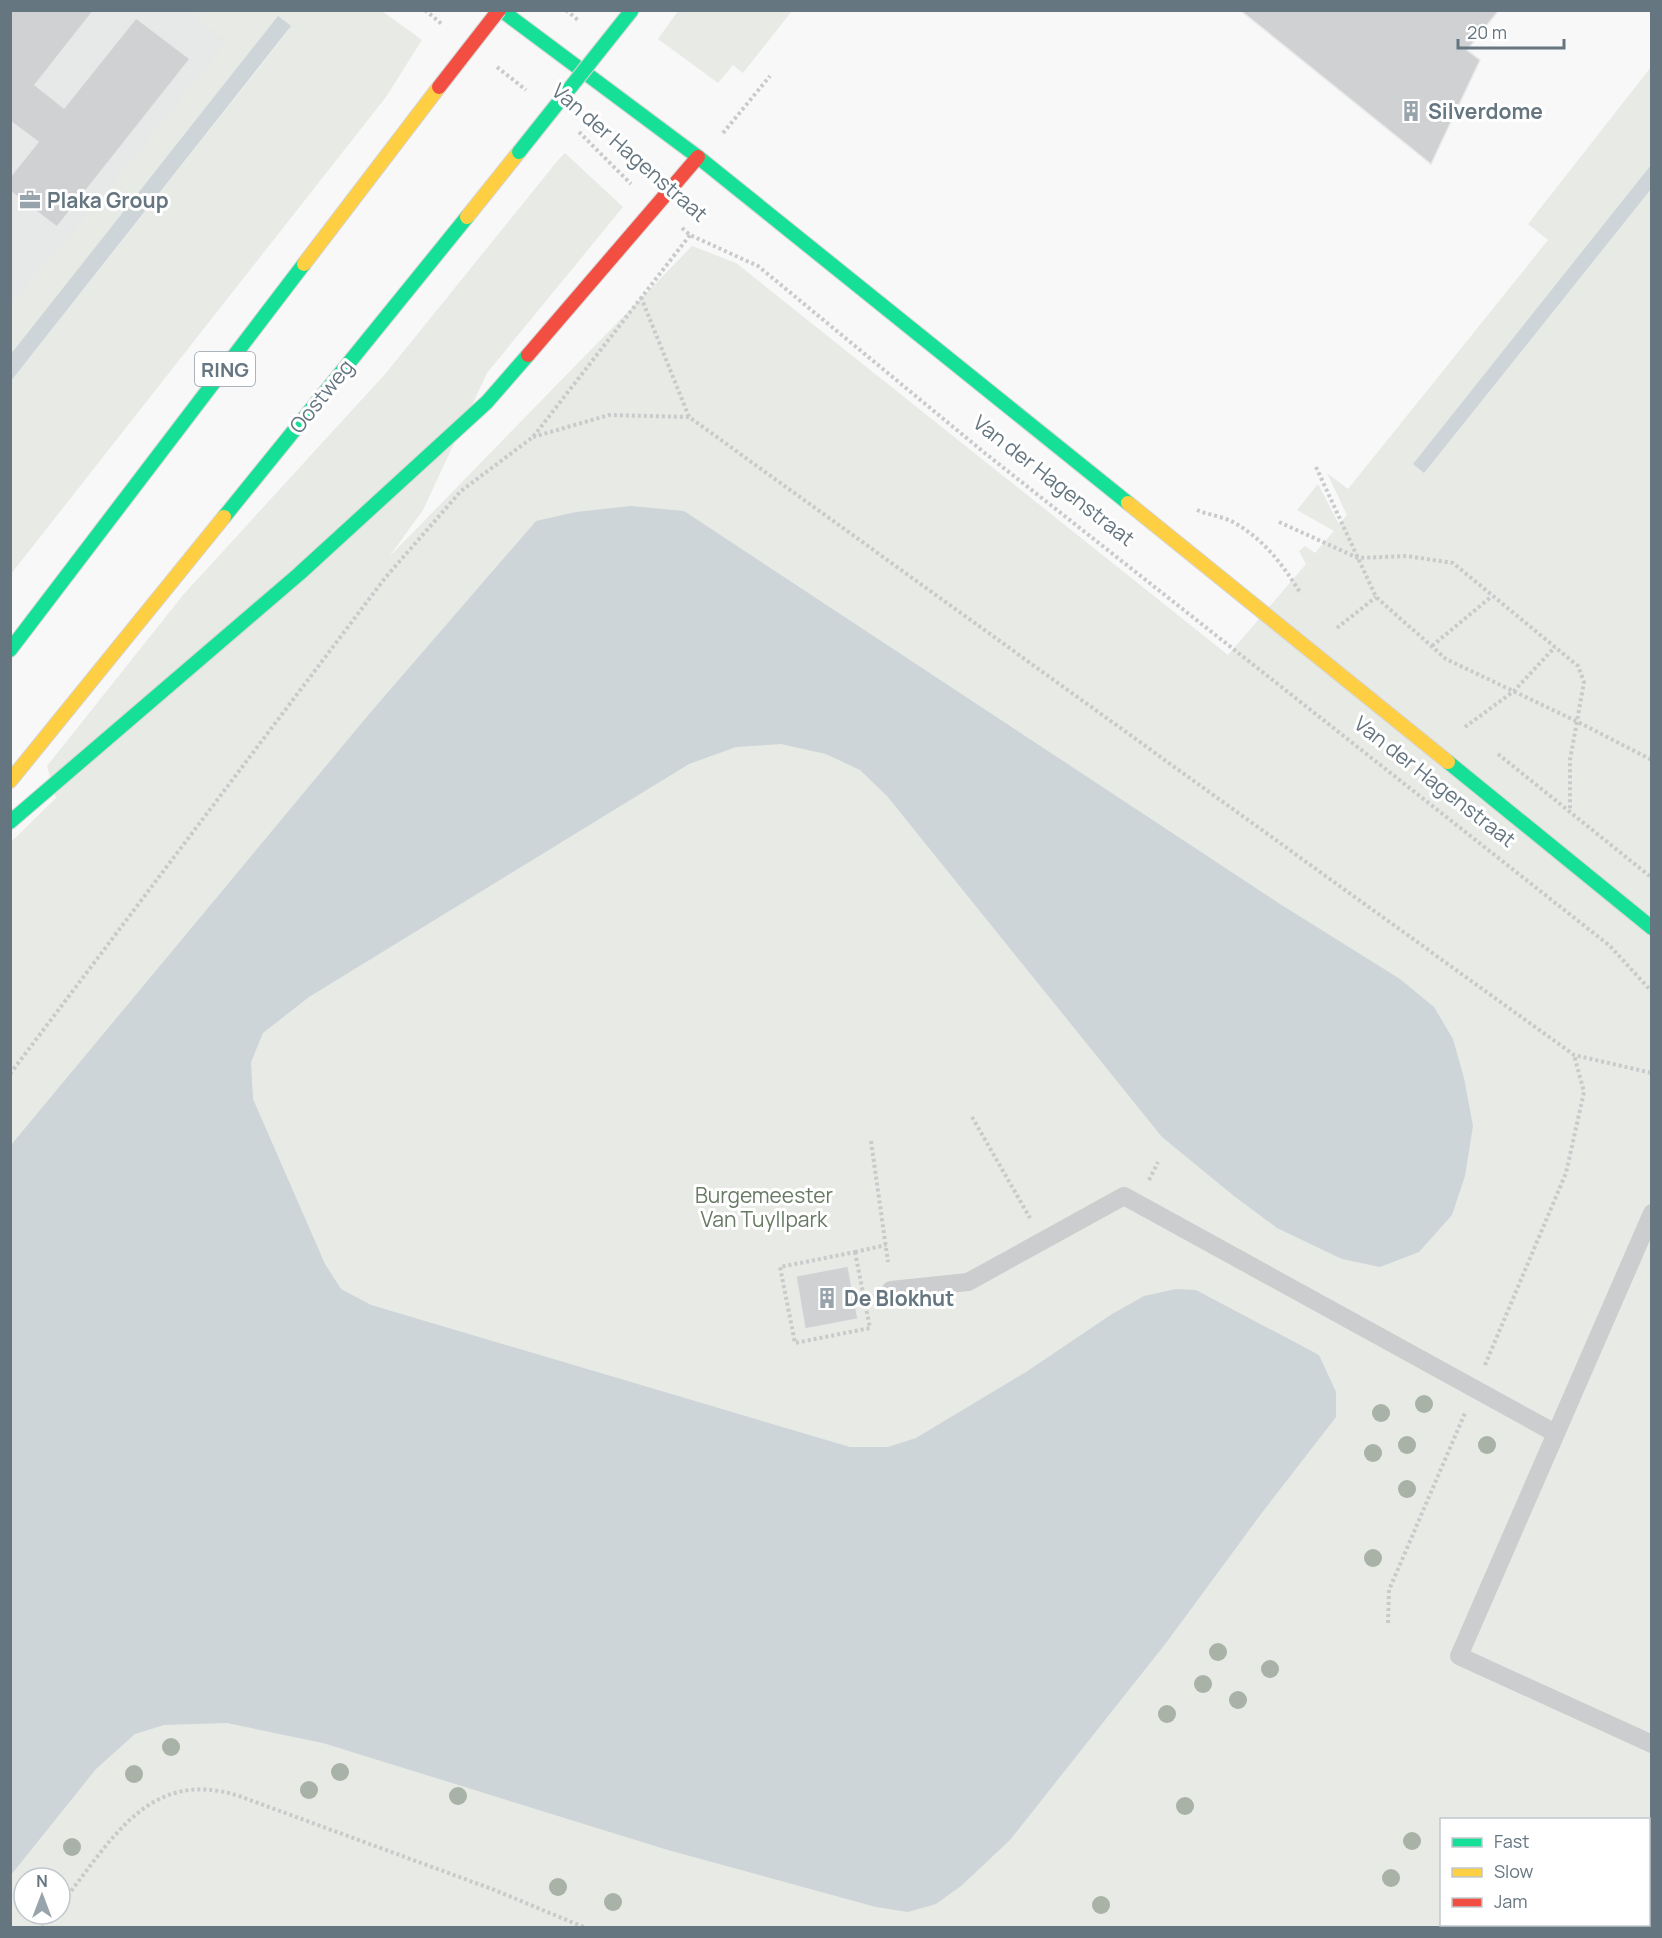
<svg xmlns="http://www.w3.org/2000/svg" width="1662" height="1938" font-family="Manrope,sans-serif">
<rect width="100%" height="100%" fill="#f8f8f8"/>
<polygon fill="#e7e8e8" points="11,11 295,11 11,367"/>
<g fill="#e7eae5" fill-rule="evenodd">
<polygon points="190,11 382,11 422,40 386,97 11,574 11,381 291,27 11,354 11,304 98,202 227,42"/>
<polygon points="678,11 678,10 792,11 743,73 733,65 718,83 658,39"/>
<path d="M1651,67v1860l-1640,1v-1086l45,-44 -9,-32 136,-171 203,-222 173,-214 6,-6 58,54 -136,166 -64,137 -34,47 303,-311 44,17 492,392 78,-91 -7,-13 6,-5 10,7 19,-22 -37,-21 21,-26 21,40 8,-9 -20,-42 21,16 200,-249 -20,-16zM1442,1820h206v104h-206zM24,1878h36v36h-36z"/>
</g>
<g fill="#cdd5d8">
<polygon points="278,16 291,26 11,381 11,354"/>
<polygon points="1651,165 1651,189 1424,473 1413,464"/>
<polygon points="631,506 684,511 1280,904 1400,979 1434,1007 1453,1039 1464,1078 1473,1126 1465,1176 1452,1215 1419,1252 1380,1267 1342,1259 1277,1228 1234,1196 1162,1137 887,796 860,770 826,754 781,744 736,747 689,764 309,997 263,1033 251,1062 253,1099 325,1264 341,1289 371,1305 850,1447 888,1447 916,1438 1026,1372 1112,1314 1144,1296 1176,1289 1196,1290 1319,1355 1336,1392 1336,1417 1261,1514 1166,1643 1010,1840 961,1886 936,1904 908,1912 876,1907 668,1850 323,1743 227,1723 164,1725 135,1734 96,1769 11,1875 11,1145 370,713 536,521 576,512"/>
</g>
<g fill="#cfd1d2" stroke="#e8e8e8" stroke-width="1.5">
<polygon points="10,10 94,10 35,85 64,108 136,18 190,59 57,227 10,191 10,177 38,142 10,121"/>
<polygon points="1240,10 1499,10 1467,50 1480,60 1431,164"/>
<polygon points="848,1266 858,1319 805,1329 796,1276"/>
</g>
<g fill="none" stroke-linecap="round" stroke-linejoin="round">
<defs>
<g id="fast">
<polyline points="501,10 698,157 1128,503"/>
<polyline points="224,517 467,217"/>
<polyline points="10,650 304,264"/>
<polyline points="1448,762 1652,928"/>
<polyline points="10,822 299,574 487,402 528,355"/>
</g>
<g id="slow">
<polyline points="467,217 519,152"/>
<polyline points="304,264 439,87"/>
<polyline points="1128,503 1448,762"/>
<polyline points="10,781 224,517"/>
</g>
<polyline id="jam" points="528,355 698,157"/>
</defs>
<use href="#fast" stroke="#d4d5d6" stroke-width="16"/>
<use href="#slow" stroke="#d4d5d6" stroke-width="16"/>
<use href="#jam" stroke="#d4d5d6" stroke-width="16"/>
<g stroke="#c9cacb" stroke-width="4" stroke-dasharray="3 3" stroke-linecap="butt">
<polyline points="425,10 443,25"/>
<polyline points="566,10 579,21"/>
<polyline points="497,67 526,90"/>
<polyline points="579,132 631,184"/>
<polyline points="723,133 770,76"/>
<polyline points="682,228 690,235 758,266 986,454 1610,946 1652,992"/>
<polyline points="641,297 689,417"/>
<polyline points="533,437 609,415 689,417 1574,1055 1652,1073"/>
<polyline points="1316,467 1376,597 1446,659 1578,722 1652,760"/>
<path d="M1197,510c11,5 25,6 36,12 31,17 50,43 68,72"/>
<polyline points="1279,522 1358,558 1407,556 1453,563 1578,666 1584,682 1570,760 1570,811"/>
<polyline points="1337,628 1376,597"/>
<polyline points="1432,646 1492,596"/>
<polyline points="1465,727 1514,691 1555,647"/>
<polyline points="1498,754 1652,878"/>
<polyline points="10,1074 385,578 461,491 533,437 690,235"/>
<polyline points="972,1117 1030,1218"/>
<polyline points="871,1141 888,1262"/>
<polyline points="1149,1180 1158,1162"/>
<polygon points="855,1252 870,1328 795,1343 780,1267"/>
<polyline points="855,1252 886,1245"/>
<polyline points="1485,1365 1566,1173 1584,1092 1574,1055"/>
<polyline points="1388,1623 1389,1590 1465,1413"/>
<path d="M60,1905c50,-61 87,-139 179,-109l253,93 94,39"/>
<polyline points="42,1928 53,1914"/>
</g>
<g stroke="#cbcdce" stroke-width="18">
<polyline points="1652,1213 1459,1656 1652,1744"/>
<polyline points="891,1290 968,1282 1124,1196 1555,1433"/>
</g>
<use href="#fast" stroke="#16e098" stroke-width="14"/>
<use href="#slow" stroke="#ffcf43" stroke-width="14"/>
<use href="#jam" stroke="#f24e42" stroke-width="14"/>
<defs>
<polyline id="fast-bridge" points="519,152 632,10"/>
<polyline id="jam-bridge" points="439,87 499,10"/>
</defs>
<use href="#fast-bridge" stroke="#d4d5d6" stroke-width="16" stroke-linecap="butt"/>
<use href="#jam-bridge" stroke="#d4d5d6" stroke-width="16" stroke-linecap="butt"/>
<use href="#fast-bridge" stroke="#16e098" stroke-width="14"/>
<use href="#jam-bridge" stroke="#f24e42" stroke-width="14"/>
</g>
<g fill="#a9b2a7">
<circle cx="1424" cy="1404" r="9"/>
<circle cx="1381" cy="1413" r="9"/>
<circle cx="1407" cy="1445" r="9"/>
<circle cx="1487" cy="1445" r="9"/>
<circle cx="1373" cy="1453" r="9"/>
<circle cx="1407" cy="1489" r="9"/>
<circle cx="1373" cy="1558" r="9"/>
<circle cx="1218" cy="1652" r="9"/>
<circle cx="1270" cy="1669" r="9"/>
<circle cx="1203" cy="1684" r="9"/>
<circle cx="1238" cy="1700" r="9"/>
<circle cx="1167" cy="1714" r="9"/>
<circle cx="171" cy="1747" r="9"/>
<circle cx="340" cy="1772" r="9"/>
<circle cx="134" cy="1774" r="9"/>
<circle cx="309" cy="1790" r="9"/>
<circle cx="458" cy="1796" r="9"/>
<circle cx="1185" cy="1806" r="9"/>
<circle cx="1412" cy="1841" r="9"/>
<circle cx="72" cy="1847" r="9"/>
<circle cx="1391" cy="1878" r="9"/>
<circle cx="558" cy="1887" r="9"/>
<circle cx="613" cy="1902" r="9"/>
<circle cx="1101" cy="1905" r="9"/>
</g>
<defs>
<symbol id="building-bare" viewBox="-9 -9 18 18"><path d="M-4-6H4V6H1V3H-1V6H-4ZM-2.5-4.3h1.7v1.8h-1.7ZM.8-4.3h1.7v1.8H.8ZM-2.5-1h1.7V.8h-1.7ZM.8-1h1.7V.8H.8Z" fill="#98a4ab" stroke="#fff" stroke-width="2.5" paint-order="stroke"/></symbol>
<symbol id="office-bare" viewBox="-9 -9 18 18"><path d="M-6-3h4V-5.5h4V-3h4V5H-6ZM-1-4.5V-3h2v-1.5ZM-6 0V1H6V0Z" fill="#98a4ab" stroke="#fff" stroke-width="2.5" paint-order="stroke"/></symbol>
</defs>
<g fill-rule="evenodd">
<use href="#building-bare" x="1396" y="96" width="30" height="30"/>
<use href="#office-bare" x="15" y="185" width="30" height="30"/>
<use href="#building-bare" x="812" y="1283" width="30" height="30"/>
</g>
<g text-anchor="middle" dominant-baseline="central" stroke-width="6" stroke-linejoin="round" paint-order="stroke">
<rect fill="#fff" stroke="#939fa7" stroke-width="1.5" x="195" y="352" width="60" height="34" rx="4.5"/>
<g font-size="20" font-weight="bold" fill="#657681">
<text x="225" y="369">RING</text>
</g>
<g font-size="21" font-weight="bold" fill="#657681" stroke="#fff" text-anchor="start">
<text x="1428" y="111">Silverdome</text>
<text x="47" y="200">Plaka Group</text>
<text x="844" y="1298">De Blokhut</text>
</g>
<g font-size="21" fill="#657681" stroke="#fff">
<text transform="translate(630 152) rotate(41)">Van der Hagenstraat</text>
<text transform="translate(321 396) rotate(-51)">Oostweg</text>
<text transform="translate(1054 480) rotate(38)">Van der Hagenstraat</text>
<text transform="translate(1435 781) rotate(38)">Van der Hagenstraat</text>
</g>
<g font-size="21" fill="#687964" stroke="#fff">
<text x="764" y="1195">Burgemeester<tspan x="764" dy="24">Van Tuyllpark</tspan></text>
</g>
</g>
<rect width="1662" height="1938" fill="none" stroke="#657681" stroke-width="24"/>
<rect x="1440" y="1818" width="210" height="108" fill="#ffffff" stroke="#c1c8cd" stroke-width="1.5"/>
<rect x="1452" y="1838" width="30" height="9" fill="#16e098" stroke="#c1c8cd" stroke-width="1.5"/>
<text x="1494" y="1848" font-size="18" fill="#657681">Fast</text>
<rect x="1452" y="1868" width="30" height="9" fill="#ffcf43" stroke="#c1c8cd" stroke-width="1.5"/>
<text x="1494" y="1878" font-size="18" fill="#657681">Slow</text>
<rect x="1452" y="1898" width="30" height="9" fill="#f24e42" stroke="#c1c8cd" stroke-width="1.5"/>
<text x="1494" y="1908" font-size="18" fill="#657681">Jam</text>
<g transform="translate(42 1896)"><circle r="28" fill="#ffffff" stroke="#c1c8cd" stroke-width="1.5"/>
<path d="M0-4.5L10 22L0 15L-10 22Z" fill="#98a4ab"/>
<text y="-9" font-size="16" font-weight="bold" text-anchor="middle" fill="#657681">N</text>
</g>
<path d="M1458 39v9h106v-9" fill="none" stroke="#657681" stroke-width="3"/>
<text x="1467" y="39" font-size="18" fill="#657681" stroke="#ffffff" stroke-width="4.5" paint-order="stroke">20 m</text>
</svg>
